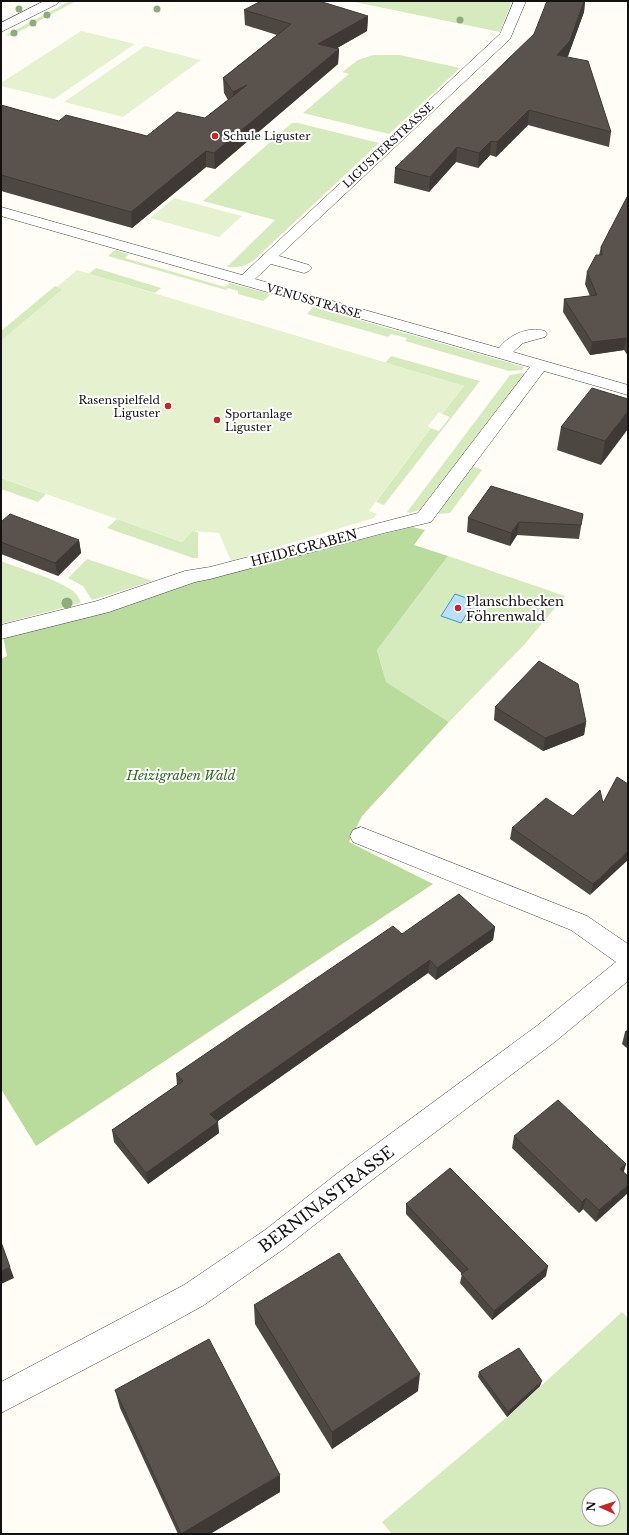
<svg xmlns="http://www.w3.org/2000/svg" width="629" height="1535" font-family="'Libre Baskerville',serif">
<rect width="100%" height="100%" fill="#fffdf5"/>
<g fill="#d5ebbd" fill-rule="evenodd">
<polygon points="76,1 11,36 6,35 68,2"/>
<polygon points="350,1 512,1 500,32"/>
<polygon points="373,55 400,55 460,68 389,134 303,113 349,74 342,72 358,60"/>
<path d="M292,123h6l81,20 -125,117c-8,6 -17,8 -27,7l48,-47 -72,-19z"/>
<polygon points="115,250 129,254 125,258 225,287 230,283 271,294 263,301 238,294 238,291 228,288 226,290 108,256"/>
<polygon points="96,268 161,288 155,293 89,274"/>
<polygon points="55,286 63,289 1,341 1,331"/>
<polygon points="313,307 524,367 522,370 509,371 405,341 407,338 391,334 388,337 307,314"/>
<polygon points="391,356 480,381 384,505 376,502 431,428 439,431 450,417 442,414 464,386 385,363"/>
<polygon points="522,373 525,374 426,508 410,513 407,512 510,375"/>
<polygon points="473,466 482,470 450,513 439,514 439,511"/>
<polygon points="1,478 46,494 38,502 1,489"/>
<polygon points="117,519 182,542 192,531 198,532 198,558 193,558 107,528"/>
<polygon points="448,556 565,596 524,645 449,722 386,682 377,650"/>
<polygon points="87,559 153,581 92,600 83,586 68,578"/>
<path d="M1,561c22,9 52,16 72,30 4,3 6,7 8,12l-80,21z"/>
<path d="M622,1312l6,6v216h-236l-10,-12 125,-105zM589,1495h24v24h-24z"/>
</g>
<polygon fill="#b9dc9c" points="412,527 425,530 414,545 448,556 377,650 386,682 449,722 362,816 349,842 433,884 36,1146 1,1089 1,659 7,656 3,636 218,575"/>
<g fill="#e6f2cf">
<polygon points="81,31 135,44 54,99 1,86 1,83"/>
<polygon points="145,46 201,60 123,117 64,102"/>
<polygon points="174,198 242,216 219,237 150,218"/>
<polygon points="77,270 464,386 442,414 439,412 428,426 431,428 369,511 377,514 374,518 231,561 219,533 192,531 182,542 1,478 1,341 63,289 57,287"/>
</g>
<polygon fill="#b9e0f7" stroke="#3f96cf" points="455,594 475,601 461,623 441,616"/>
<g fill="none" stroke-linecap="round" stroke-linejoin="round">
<defs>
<g id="minor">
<polygon points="44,1 59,1 57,4 1,32 1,23"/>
<path d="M514,1h12l-16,38 -231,217 30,9 3,3 -3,3 -5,2 -33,-9 -16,15 244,69c10,-13 29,-22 46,-17l2,3 -2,3 -22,6 -10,9 115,33v10l-84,-24 -113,151 -47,11 -174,46 -15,3 -86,30 -108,27v-14l96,-24 88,-30 25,-4 208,-54 112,-146 -529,-151v-9l241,68 258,-241z"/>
<polygon points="361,827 587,916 628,944 628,981 556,1041 368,1183 285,1248 204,1305 148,1336 1,1413 1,1382 184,1285 265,1230 348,1165 538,1025 616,962 571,930 353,842 350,836 353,830"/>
</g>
</defs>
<use href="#minor" stroke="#444" stroke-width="1"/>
<use href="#minor" fill="#fff" fill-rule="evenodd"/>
</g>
<g fill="#8dad7f">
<circle cx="19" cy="9" r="3.5"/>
<circle cx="157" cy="9" r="3.5"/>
<circle cx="47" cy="15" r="3.5"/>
<circle cx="460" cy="20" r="3.5"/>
<circle cx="33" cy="23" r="3.5"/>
<circle cx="14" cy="33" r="3.5"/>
<circle cx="67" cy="603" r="5.5"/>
</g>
<g fill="#4d4742">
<polygon points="584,1 585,1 584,12 568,56 567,57 611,132 609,147 528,125 496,157 490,155 478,168 456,162 429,192 394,183 395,168"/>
<polygon points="244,10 368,16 367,31 337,48 339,49 338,64 215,169 206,167 132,228 1,191 1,105 59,121 147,136 205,118 228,100 224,93 223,78 277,35 245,25"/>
<polygon points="628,200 628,356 624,350 590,355 563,312 564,299 590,296 585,284 587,272 599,255 601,247"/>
<polygon points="628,399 601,465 557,450 561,427"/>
<polygon points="583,514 579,539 517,535 510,546 467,532 468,518"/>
<polygon points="1,522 79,540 81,553 58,576 1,554"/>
<polygon points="495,707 586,722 584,735 543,751 494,720"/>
<polygon points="628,784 590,895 510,839 512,828 573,816 603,803"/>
<polygon points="495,927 493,940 436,980 428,973 217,1121 219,1133 148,1184 114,1142 112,1130 177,1085 176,1074 402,934"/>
<polygon points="628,1030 628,1049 622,1044 625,1032"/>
<polygon points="514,1136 626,1164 623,1172 596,1222 583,1209 579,1213 512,1148"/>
<polygon points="406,1204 546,1276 492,1320 460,1283 462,1274 406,1214"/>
<polygon points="254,1305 418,1391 332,1449 255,1324"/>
<polygon points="479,1372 540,1386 507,1417 478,1377"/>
<polygon points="115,1390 280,1492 210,1534 178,1534 120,1408"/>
</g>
<g fill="#3f3936">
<polygon points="584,1 585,1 584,12 568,56 555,69 557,55"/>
<polygon points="368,16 367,31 318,59 318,44"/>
<polygon points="339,49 338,64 215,169 214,153"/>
<polygon points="247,85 234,108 233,92"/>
<polygon points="529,110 528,125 496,157 497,142"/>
<polygon points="491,141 490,155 478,168 479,153"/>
<polygon points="457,147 456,162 429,192 430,177"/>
<polygon points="206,151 206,167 132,228 131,212"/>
<polygon points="626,338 624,350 590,355 592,342"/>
<polygon points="628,411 628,429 601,465 605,441"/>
<polygon points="519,522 517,535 510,546 511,533"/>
<polygon points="79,540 81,553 58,576 55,563"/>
<polygon points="586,722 584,735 543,751 545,738"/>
<polygon points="628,851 628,860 590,895 593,884"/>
<polygon points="495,927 493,940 436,980 437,968"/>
<polygon points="430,960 428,973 211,1126 210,1114"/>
<polygon points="218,1122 219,1133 148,1184 146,1173"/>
<polygon points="626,1164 623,1175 620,1169"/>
<polygon points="628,1185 628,1193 596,1222 599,1210"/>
<polygon points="586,1198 583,1209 579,1213 582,1202"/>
<polygon points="548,1266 546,1276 492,1320 494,1311"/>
<polygon points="10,1267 14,1278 1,1284 1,1271"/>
<polygon points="420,1374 418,1391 332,1449 332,1432"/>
<polygon points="542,1381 540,1386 507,1417 508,1412"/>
<polygon points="280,1475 280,1492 210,1534 181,1534"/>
</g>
<g fill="#5a524d" stroke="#3f3936">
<polygon points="261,1 319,1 368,16 318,44 339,49 214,153 206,151 131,212 1,175 1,105 59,121 66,115 147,136 177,112 205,118 247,85 233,92 223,78 291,24 244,10"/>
<polygon points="547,1 584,1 570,41 557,55 588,61 611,132 529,110 497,142 491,141 479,153 457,147 430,177 395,168 534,34"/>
<polygon points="627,197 628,200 628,340 626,338 592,342 564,299 597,295 587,272 596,255 602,255 601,247"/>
<polygon points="592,388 628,399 628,411 605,441 561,427"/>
<polygon points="491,486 583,514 581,525 519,522 511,533 468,518"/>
<polygon points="10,514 79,540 55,563 1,542 1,522"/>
<polygon points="539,661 578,684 586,722 545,738 495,707"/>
<polygon points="617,777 628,784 628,851 593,884 512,828 546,798 573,816 600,790 603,803"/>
<polygon points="459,894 495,927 437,968 430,960 210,1114 218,1122 146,1173 112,1130 183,1081 176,1074 393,926 402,934"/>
<polygon points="628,1030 628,1035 625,1032"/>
<polygon points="558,1100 626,1164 620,1169 628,1176 628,1185 599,1210 586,1198 582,1202 514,1136"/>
<polygon points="450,1168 548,1266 494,1311 461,1274 468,1269 406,1204"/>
<polygon points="1,1242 10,1267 1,1271"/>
<polygon points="339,1253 420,1374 332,1432 254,1305"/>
<polygon points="209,1339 280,1475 181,1534 115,1390"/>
<polygon points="519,1348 542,1381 508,1412 479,1372"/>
</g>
<g fill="#c4262e" stroke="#fff" stroke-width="1.5">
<circle cx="215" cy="136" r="4"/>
<circle cx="168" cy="406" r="4"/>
<circle cx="217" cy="420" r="4"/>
<circle cx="458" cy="608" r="4"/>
</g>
<g text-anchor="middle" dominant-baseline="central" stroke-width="4" stroke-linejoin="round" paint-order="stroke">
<g font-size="11" fill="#111" stroke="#fff" text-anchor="start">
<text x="223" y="136">Schule Liguster</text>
<text x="160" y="400" text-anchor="end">Rasenspielfeld<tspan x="160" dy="13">Liguster</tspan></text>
<text x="225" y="414">Sportanlage<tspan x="225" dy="13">Liguster</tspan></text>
</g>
<g font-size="11" fill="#111" stroke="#fff">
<text transform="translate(388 145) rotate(-43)">LIGUSTERSTRASSE</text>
<text transform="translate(314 301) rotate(16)">VENUSSTRASSE</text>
</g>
<g font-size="13" fill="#111" stroke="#fff">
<text transform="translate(304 548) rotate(-15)">HEIDEGRABEN</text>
</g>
<g font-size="13" fill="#111" stroke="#fff" text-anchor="start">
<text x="466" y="601">Planschbecken<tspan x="466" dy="15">Föhrenwald</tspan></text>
</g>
<g font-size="13" font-style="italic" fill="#2f6b1f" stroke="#fff">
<text x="181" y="775">Heizigraben Wald</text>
</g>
<g font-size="16" fill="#111" stroke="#fff">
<text transform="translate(326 1199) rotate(-37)">BERNINASTRASSE</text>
</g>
</g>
<rect width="629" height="1535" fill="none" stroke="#111111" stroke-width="4"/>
<g transform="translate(601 1507) rotate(273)"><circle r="19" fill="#ffffff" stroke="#a0a0a0"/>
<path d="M0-3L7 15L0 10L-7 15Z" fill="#c4262e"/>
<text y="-6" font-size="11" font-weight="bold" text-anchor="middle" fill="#111111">N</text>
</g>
</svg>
